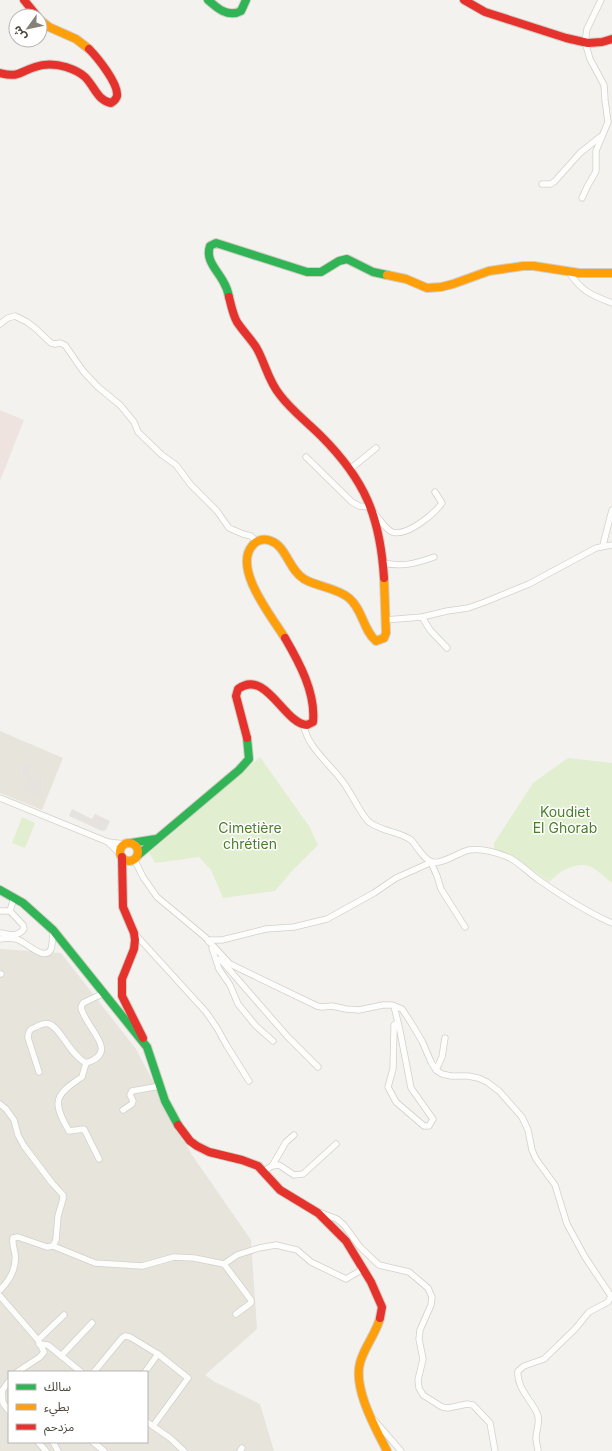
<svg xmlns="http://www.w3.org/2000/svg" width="612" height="1451" font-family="Inter,'Noto Sans Arabic',sans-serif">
<rect width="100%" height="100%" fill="#f4f2ee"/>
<g fill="#e7e4dc" fill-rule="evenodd">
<polygon points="0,731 63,758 42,810 0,793"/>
<path d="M0,949l61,4 75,96 56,106 59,85 6,89 -52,46 10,7 45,22 14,47h-274zM9,1372h138v70h-138z"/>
</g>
<polygon fill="#eee3df" points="0,410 24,420 0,481"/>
<g fill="#e1eecf">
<polygon points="260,757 309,826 318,845 292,871 275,891 223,898 211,870 199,857 155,863 149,853"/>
<path d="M568,758l44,5v120c-5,-4 -17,-15 -23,-17 -15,-4 -30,6 -40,16l-28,-20 -27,-13v-6l39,-60z"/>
<polygon points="22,817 35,823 25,848 12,843"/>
</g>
<g fill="#e6e3df">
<polygon points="25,763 31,765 28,775 44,781 38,797 22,791 27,777 20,774"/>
<polygon points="72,809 92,819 95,814 110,821 106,830 102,831 69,816"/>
</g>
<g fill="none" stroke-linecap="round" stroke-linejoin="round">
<defs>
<g id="street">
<polyline points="542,184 551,184 555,181 580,153 600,137"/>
<polyline points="582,198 588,185 594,175 596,171 596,151 608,122 605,100 604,85 590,59 585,42 587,29 601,0"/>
<path d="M569,272c12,19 22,23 43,31"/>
<polyline points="0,324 8,318 15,316 27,322 35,328 51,343 55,344 60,343 65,345 83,371 98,387 120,405 134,422 138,432 162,455 176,465 191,485 217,511 229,528 243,534 251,536 256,541"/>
<polyline points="306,457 352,502 359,506 371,507"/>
<polyline points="349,470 376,448"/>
<path d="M375,514c5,5 10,15 17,18 15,5 42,-18 50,-29l-7,-11"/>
<polyline points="603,545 612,510"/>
<path d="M383,563c19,4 32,1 51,-6"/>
<polyline points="422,617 430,630 447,648"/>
<polyline points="385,620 422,617 447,611 468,608 485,602 529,584 596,548 612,545"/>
<path d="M304,725c2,21 27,40 39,57 7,9 19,34 26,40 13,10 30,9 42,18 7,7 11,18 21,22 10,3 27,-10 37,-12 13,-2 29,3 41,8 11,6 19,15 29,22 23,16 47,32 73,43"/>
<polyline points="0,798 108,842 125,844"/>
<polyline points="108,842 121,855"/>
<path d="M134,859l9,18 14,20 48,40 25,27 87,42 5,1 10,-1 14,3 13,1 24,-5h9l10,4 8,12 12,20 9,21 5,8 6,4 9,2h17l10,2 9,4 12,9 23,26 6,13 4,20 4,9 19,26 12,39 18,33 26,39 -3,6 -19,10 -14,17 -31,30 -20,7 -6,5c-2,16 13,29 19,42 4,9 -1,17 -1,25 0,5 2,9 2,13"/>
<polyline points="0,911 10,911"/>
<path d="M0,933c10,1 17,5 24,-4l-1,-4 -13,-14 4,-14"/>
<polyline points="135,934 206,1012 217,1028 227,1046 249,1081"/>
<path d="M0,939c5,-1 11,-1 16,0 8,1 29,24 35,10 2,-5 1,-13 2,-19"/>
<polyline points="209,942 208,940 222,940 266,929 294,927 327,919 374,893 396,878 432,862 433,867 437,876 441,889 465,927"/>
<polyline points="212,948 219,969 230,985 238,1004 256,1026 273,1041"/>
<polyline points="220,959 287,1036 318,1067"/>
<polyline points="0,974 1,974"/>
<polyline points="394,1006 400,1031 411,1088 433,1119 429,1126 424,1126 396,1102 388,1087 393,1069 394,1029 394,1025 398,1022"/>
<path d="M86,1063l-4,14c-28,18 -30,25 -13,54l15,-2 15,30"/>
<polyline points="436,1070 442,1057 445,1038"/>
<path d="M39,1072l-11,-34c0,-7 2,-9 8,-11 4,-2 8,-5 13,-3 11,3 21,31 37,39 36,-11 -2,-36 -5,-56l2,-4 21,-10"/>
<path d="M0,1104l6,5 8,11 4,15 6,11 28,37 11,12v4l-5,17 -2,24 -3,6 -6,1 -29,-10 -5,1c-1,6 1,10 2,16 2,15 -5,26 -15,36"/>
<polyline points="123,1110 132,1104 133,1101 130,1095 132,1091 160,1086"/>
<polyline points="272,1166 279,1165 294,1175 303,1174 336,1144"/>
<polyline points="264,1171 272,1166 286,1142 294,1135"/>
<polyline points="319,1212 337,1219 344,1225 360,1247 379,1265 409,1272 428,1288 432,1297 431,1305 420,1330 419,1339 423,1359 418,1380 419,1388 423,1395 442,1407 448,1408 467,1404 473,1405 490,1423 495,1451"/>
<polyline points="53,1246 95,1263 142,1266 174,1257 194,1258 224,1264 237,1255 259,1248 276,1245 297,1250 311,1262 346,1279 363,1269"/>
<polyline points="224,1264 251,1300 251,1303 236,1314"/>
<polyline points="0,1296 38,1340 44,1352 40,1357 17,1372"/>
<polyline points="38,1340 64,1315"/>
<polyline points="39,1344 48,1345 81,1372"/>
<polyline points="61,1356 92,1323"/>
<polyline points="94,1372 122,1338 125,1336 130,1337 158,1354"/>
<polyline points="145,1372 158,1354 188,1378 153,1426"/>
<polyline points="9,1381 2,1391 3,1403 9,1411"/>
<polyline points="375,1421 401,1451"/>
<polyline points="147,1422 170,1438 184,1451"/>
<polyline points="38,1442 46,1451"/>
<polyline points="53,1442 58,1451"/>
<polyline points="93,1442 104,1451"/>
<polyline points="240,1451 242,1448"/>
</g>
<g id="fast">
<path d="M208,0c9,8 20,18 33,11l5,-11"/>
<path d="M229,297c-1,-6 -3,-11 -6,-16 -6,-11 -18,-21 -13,-35l6,-3 91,29h14l18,-11 8,-2 26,13 14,3"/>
<polyline points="131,843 156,839"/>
<polyline points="137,856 239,770 249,759 247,738"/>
<polyline points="0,890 23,903 53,930 147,1047 165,1101 178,1125"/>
</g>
<g id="slow">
<polyline points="40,20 49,27 76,39 89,49"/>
<polyline points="387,275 406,279 427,288 441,287 453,284 489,271 523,266 534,266 579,273 612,273"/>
<path d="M285,638c-13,-21 -52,-69 -33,-92 4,-6 12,-8 19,-5 15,5 18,29 33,38 14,8 33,9 45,19 14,12 14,32 27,43l8,-3 2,-5 -2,-55"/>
<circle cx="129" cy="852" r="9"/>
<path d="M380,1318c-4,16 -16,29 -20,45 -7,26 16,66 27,88"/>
</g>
<g id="jam">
<polyline points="24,0 37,16"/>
<polyline points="464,0 485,12 566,38 588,43 602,42 612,39"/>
<path d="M0,73c19,5 19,-1 35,-6 11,-4 21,-3 31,0 6,2 15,6 19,10 10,10 12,23 26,26 3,-2 5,-3 6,-7 2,-12 -20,-39 -28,-47"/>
<path d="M229,297c2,8 4,18 8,25 6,9 13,16 19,25 9,15 12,34 24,48 11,15 27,27 41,41 44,44 59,80 63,142"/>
<path d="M247,738l-11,-42 2,-7c28,-21 46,35 69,36l6,-3c3,-29 -14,-60 -28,-84"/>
<polyline points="122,857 123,907 134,933 135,940 134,949 122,979 122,996 143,1038"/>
<polyline points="178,1125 190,1141 197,1146 209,1152 242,1160 258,1166 280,1190 318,1213 346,1241 371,1282 382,1307 380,1318"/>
</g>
</defs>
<use href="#street" stroke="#d2d0cb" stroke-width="7"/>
<use href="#fast" stroke="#d3cfc5" stroke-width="10"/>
<use href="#slow" stroke="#d3cfc5" stroke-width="10"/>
<use href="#jam" stroke="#d3cfc5" stroke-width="10"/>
<use href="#street" stroke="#fdfdfc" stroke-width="5.5"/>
<use href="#fast" stroke="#30b455" stroke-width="8"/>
<use href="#slow" stroke="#ff9f0a" stroke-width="8"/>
<use href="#jam" stroke="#e5322d" stroke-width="8"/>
</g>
<g text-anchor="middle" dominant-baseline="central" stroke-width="3" stroke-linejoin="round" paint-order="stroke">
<g font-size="14" fill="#4a7f2a" stroke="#fff">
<text x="565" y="811">Koudiet<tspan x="565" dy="16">El Ghorab</tspan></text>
<text x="250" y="827">Cimetière<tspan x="250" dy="16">chrétien</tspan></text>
</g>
</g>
<rect x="8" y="1371" width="140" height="72" fill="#ffffff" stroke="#b7b4b0"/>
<rect x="16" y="1384" width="20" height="6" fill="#30b455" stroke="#b7b4b0"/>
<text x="44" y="1391" font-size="12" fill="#4b4439">سالك</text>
<rect x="16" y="1404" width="20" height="6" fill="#ff9f0a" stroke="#b7b4b0"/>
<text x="44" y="1411" font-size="12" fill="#4b4439">بطيء</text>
<rect x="16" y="1424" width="20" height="6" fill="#e5322d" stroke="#b7b4b0"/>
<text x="44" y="1431" font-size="12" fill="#4b4439">مزدحم</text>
<g transform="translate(28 28) rotate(237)"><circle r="19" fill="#ffffff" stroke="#b7b4b0"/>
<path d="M0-3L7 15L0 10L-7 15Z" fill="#868178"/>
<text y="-6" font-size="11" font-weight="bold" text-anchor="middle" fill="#4b4439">ش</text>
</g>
</svg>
